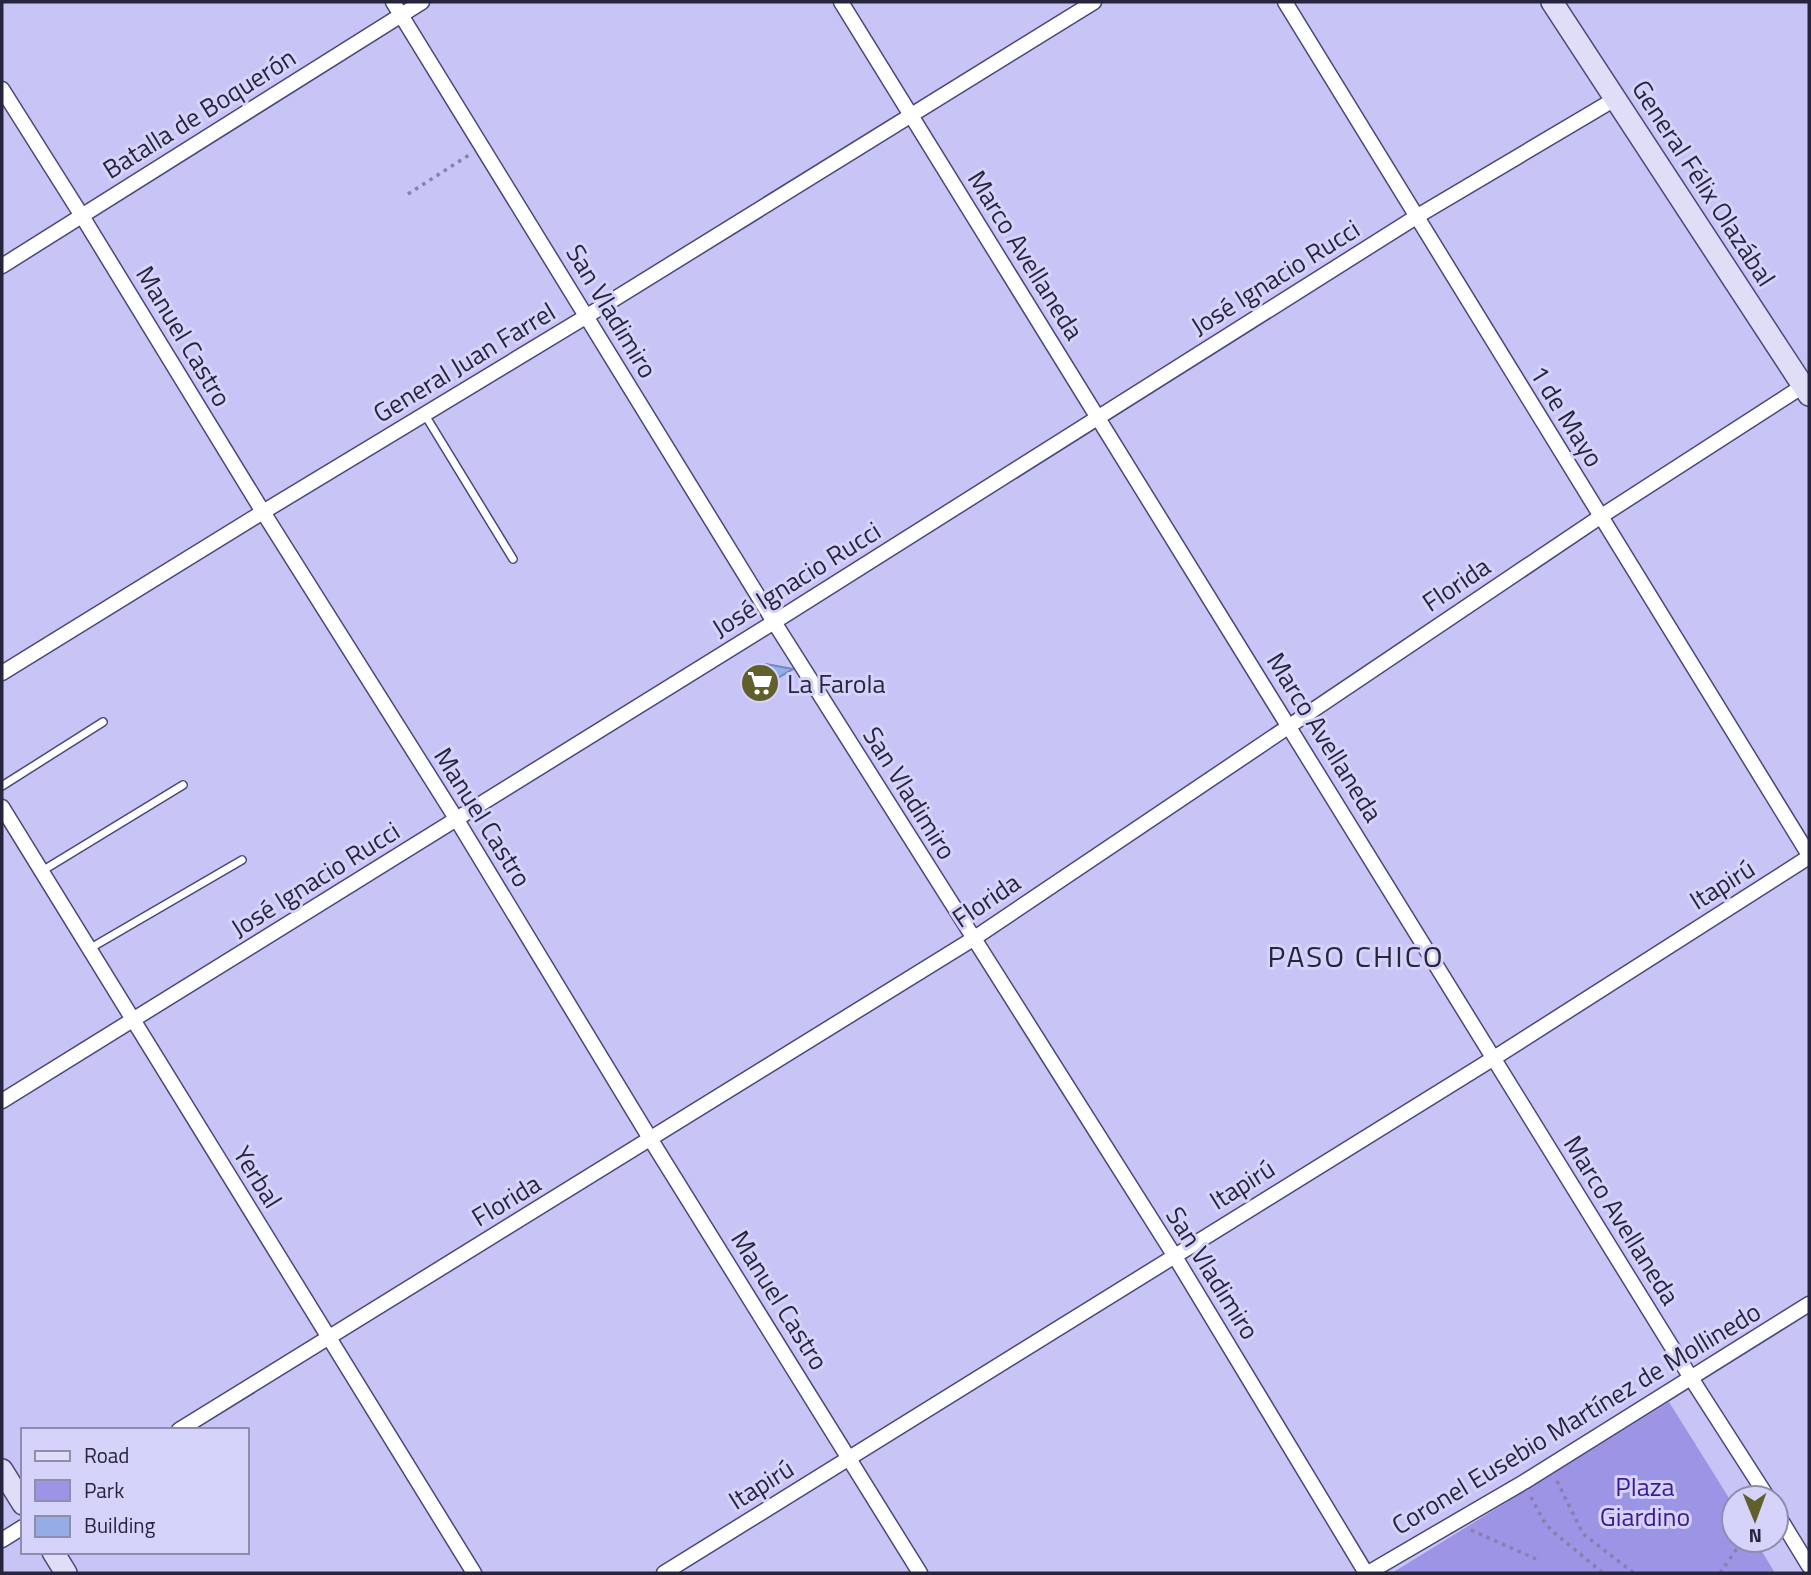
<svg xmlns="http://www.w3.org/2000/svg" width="1811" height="1575" font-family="'Titillium Web',sans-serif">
<rect width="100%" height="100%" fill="#c7c5f6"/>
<polygon fill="#9c94e5" points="1669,1402 1734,1506 1734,1540 1755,1540 1775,1573 1392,1573"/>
<polygon fill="#95ace4" stroke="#7489c0" stroke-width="2" points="766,664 793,669 756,691 747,675"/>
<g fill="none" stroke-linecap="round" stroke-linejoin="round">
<defs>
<g id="lane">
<polyline points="425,415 513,559"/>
<polyline points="2,786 103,722"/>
<polyline points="42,871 183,785"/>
<polyline points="89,949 242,860"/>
</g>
<g id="street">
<polyline points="393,2 774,622 1174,1255 1366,1573"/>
<polyline points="841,2 1691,1378 1768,1498"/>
<polyline points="1285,2 1809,855"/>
<polyline points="2,89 82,216 263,512 457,820 651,1140 920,1573"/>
<polyline points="2,266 422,2"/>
<polyline points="2,673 263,512 587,316 1094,2"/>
<polyline points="2,807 474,1573"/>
<polyline points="2,1101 774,622 1416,217 1615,99"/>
<polyline points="179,1430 973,939 1600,517 1803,386"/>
<polyline points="1776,1512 1809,1566"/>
<polyline points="2,1540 23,1527"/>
<polyline points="664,1573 1494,1058 1809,857"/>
<polyline points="1368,1573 1524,1482 1809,1304"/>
</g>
<g id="secondary">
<polyline points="1552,2 1809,395"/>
<polyline points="2,1470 23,1504"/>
<polyline points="53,1552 66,1573"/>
</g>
</defs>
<use href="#lane" stroke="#4c467b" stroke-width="10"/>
<use href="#street" stroke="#4c467b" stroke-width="17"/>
<use href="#secondary" stroke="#4c467b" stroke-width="24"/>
<g stroke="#8482a8" stroke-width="3.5" stroke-dasharray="3.5 5" stroke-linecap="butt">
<polyline points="408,194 469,155"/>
<polyline points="1557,1481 1583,1534 1634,1573"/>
<polyline points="1531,1497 1543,1520 1551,1530 1603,1573"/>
<polyline points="1471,1530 1536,1559"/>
<polyline points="1720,1573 1743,1540"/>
</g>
<use href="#lane" stroke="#fff" stroke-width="7"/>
<use href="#street" stroke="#fff" stroke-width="14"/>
<use href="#secondary" stroke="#e0ddf6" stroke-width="21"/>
</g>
<defs>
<symbol id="supermarket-disc" viewBox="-11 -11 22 22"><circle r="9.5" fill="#615f2c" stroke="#d5d3f9"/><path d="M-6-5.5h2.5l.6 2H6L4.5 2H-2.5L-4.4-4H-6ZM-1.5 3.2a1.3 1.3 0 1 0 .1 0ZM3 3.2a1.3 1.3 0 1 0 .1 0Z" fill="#fff"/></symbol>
</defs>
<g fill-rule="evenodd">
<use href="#supermarket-disc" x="738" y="661" width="44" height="44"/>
</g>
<g text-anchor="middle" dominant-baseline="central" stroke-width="6" stroke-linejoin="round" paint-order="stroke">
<g font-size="26" fill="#27253d" stroke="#d5d3f9">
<text transform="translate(199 113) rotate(-32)">Batalla de Boquerón</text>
<text transform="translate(1704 183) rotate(57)">General Félix Olazábal</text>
<text transform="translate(1026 255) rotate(58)">Marco Avellaneda</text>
<text transform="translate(1275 277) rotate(-32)">José Ignacio Rucci</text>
<text transform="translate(612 311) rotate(59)">San Vladimiro</text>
<text transform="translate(184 336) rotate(59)">Manuel Castro</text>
<text transform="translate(464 362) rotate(-31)">General Juan Farrel</text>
<text transform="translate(1567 416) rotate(58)">1 de Mayo</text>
<text transform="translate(796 579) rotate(-32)">José Ignacio Rucci</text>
<text transform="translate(1456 584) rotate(-34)">Florida</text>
<text transform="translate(1325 737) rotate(58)">Marco Avellaneda</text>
<text transform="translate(910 793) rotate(58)">San Vladimiro</text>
<text transform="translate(483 817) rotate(58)">Manuel Castro</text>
<text transform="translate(315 879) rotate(-32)">José Ignacio Rucci</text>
<text transform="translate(1722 884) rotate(-32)">Itapirú</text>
<text transform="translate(986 900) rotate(-34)">Florida</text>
<text transform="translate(258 1177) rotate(58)">Yerbal</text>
<text transform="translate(1242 1184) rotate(-32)">Itapirú</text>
<text transform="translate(506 1200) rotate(-31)">Florida</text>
<text transform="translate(1622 1220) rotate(58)">Marco Avellaneda</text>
<text transform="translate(1213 1273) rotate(58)">San Vladimiro</text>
<text transform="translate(780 1300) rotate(58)">Manuel Castro</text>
<text transform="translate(1576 1418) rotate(-31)">Coronel Eusebio Martínez de Mollinedo</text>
<text transform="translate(761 1484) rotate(-32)">Itapirú</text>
</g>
<g font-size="26" fill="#27253d" stroke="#d5d3f9" text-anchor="start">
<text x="787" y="683">La Farola</text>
</g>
<g font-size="26" fill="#3e1992" stroke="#d5d3f9">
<text x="1645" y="1486">Plaza<tspan x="1645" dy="30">Giardino</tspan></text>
</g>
<g font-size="30" letter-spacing="2" fill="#27253d" stroke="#d5d3f9">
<text x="1356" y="956">PASO CHICO</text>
</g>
</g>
<rect width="1811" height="1575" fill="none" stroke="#27253d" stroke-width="7"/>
<rect x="21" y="1428" width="228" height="126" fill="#d5d3f9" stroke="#8f8dae" stroke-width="2"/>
<rect x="35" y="1451" width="35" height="10" fill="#e0ddf6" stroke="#8f8dae" stroke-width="2"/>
<text x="84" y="1463" font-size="21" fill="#27253d">Road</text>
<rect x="35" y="1480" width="35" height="21" fill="#9c94e5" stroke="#8f8dae" stroke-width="2"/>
<text x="84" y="1498" font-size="21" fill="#27253d">Park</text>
<rect x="35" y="1516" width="35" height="21" fill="#95ace4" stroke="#8f8dae" stroke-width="2"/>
<text x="84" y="1533" font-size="21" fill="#27253d">Building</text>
<g transform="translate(1755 1519) rotate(179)"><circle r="33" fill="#d5d3f9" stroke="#8f8dae" stroke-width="2"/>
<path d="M0-5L12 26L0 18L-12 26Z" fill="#615f2c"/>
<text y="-10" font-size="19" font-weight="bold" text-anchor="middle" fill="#27253d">N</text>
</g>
</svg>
